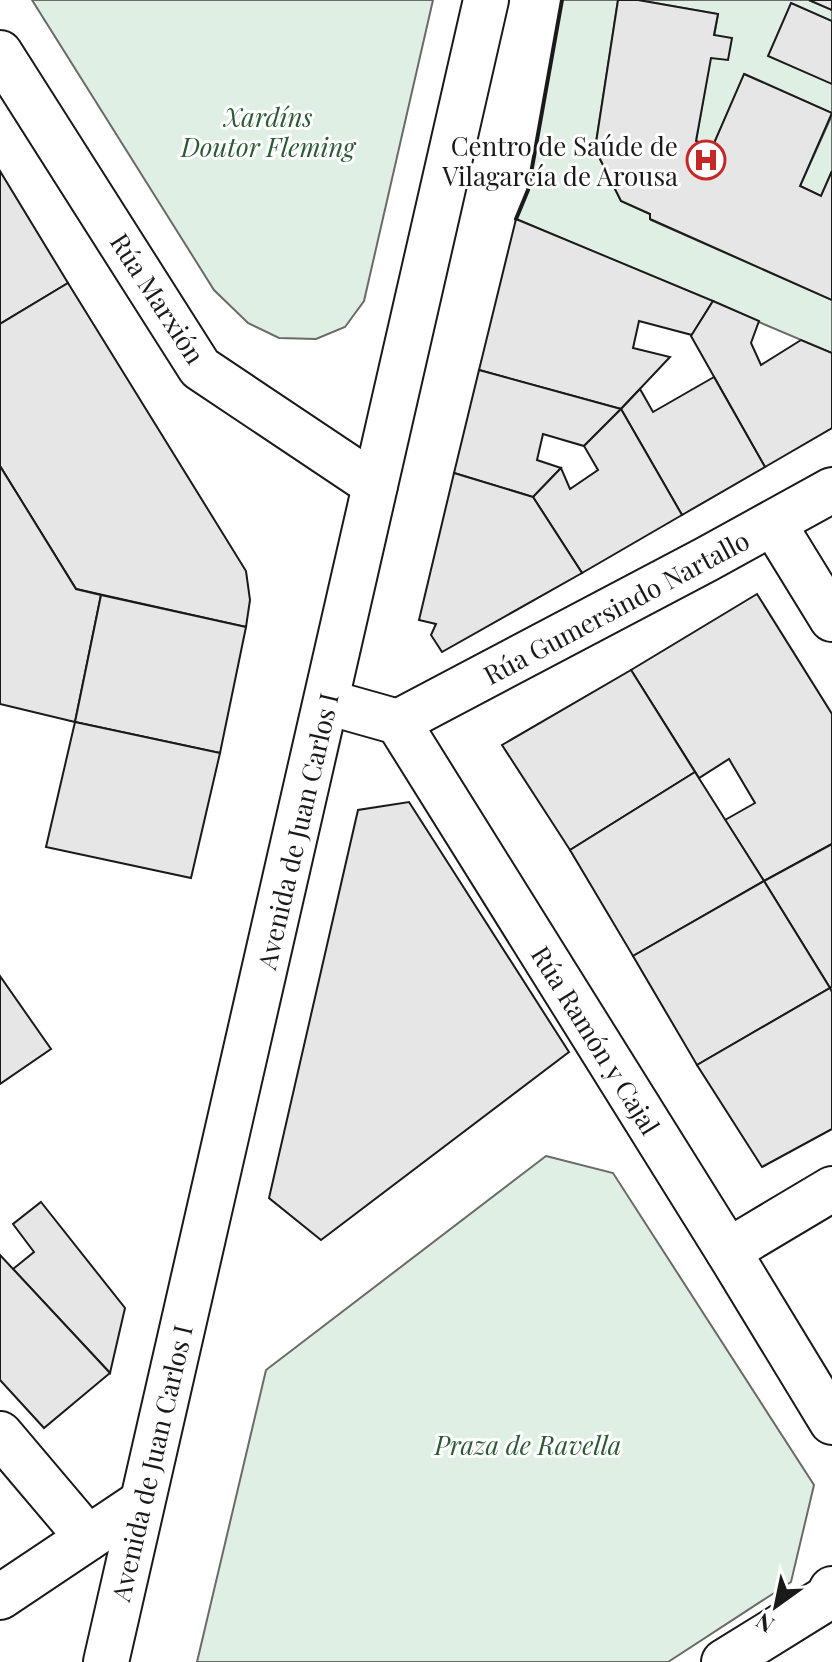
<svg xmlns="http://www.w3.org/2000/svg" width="832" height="1662" font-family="'Playfair Display',serif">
<rect width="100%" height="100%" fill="#fff"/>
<g fill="#e0efe3" stroke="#6a6a6a" stroke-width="2">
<polygon points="32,0 433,0 364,301 345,327 316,339 279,338 248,323 214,290"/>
<polygon points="562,0 618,0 595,149 621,201 650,214 651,220 832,300 832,353 516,219 528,190"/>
<polygon points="638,0 809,0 832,10 832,113 745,74 712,148 696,141 718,14"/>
<polygon points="832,115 832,171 821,196 800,186"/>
<polygon points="546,1156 613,1173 814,1485 791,1582 668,1662 197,1662 266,1370"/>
</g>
<g fill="#e6e6e6" stroke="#1a1a1a" stroke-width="2">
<polygon points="618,0 638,0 718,14 714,35 732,38 728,60 711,58 696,141 712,148 744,74 832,113 800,186 821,196 832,171 832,300 650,219 650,214 621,201 595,149"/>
<polygon points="809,0 832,0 832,10"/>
<polygon points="791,3 832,21 832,84 768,56"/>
<polygon points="0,171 68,283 0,324"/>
<polygon points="516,219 713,301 692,335 639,321 633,348 670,357 621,409 479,370"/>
<polygon points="68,283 246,571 250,600 246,627 76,589 0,466 0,324"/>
<polygon points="713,301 759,321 751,343 761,365 801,340 832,353 832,428 765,467 691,336"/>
<polygon points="479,370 621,409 584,446 543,434 537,460 561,468 533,497 454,473"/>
<polygon points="714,377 765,467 682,515 621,409 640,389 653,412"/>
<polygon points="621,409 682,515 582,573 533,497 561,468 570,489 598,470 584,446"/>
<polygon points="0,466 76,589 101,595 75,722 0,704"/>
<polygon points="454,473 533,497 582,573 442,652 431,635 436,624 419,620"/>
<polygon points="757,594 832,714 832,844 764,881 725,820 755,803 729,759 699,778 631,670"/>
<polygon points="101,595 246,627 220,753 75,722"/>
<polygon points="631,670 695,772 570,850 502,745"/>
<polygon points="75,722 220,753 191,878 46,847"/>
<polygon points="695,772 764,881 633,956 570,850"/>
<polygon points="409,802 569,1052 321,1240 269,1198 358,810"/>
<polygon points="832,844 832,987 830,988 764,881"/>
<polygon points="764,881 830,988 697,1065 633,956"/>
<polygon points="0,976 51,1049 0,1084"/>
<polygon points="830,988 832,992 832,1129 762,1167 697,1065"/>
<polygon points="41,1202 125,1308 110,1373 13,1269 34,1252 13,1224"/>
<polygon points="0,1255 110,1373 44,1428 0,1380"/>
</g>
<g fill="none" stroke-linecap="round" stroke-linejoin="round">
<defs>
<g id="street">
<polyline points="0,53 200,368 375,485"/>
<polyline points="773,523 832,619"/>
<polyline points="327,702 398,722 728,1251 832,1422"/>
<polyline points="398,722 707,559 832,490"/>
<polyline points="728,1251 832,1189"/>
<polyline points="0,1434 88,1538"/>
<polyline points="0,1597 142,1502"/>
<polyline points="724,1662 827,1598 832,1589"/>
</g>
<polyline id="primary" points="106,1662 486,0"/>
</defs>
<use href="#street" stroke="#1a1a1a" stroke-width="48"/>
<use href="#primary" stroke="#1a1a1a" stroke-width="48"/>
<use href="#street" stroke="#fff" stroke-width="44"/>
<use href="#primary" stroke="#fff" stroke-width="44"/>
<polyline stroke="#1a1a1a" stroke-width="4" points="516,219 528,190 562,0"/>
</g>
<defs>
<symbol id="hospital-ring" viewBox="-11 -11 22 22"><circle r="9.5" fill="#fff" stroke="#c62828" stroke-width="1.5"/><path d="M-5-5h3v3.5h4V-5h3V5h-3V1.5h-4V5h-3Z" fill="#c62828"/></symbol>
</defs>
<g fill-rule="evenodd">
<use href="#hospital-ring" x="684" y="138" width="44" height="44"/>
</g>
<g text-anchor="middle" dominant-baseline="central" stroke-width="6" stroke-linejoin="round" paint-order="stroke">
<g font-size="26" font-style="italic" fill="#2b5a34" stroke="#fff">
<text x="268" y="116">Xardíns<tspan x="268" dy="30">Doutor Fleming</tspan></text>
<text x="528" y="1444">Praza de Ravella</text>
</g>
<g font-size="26" fill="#1a1a1a" stroke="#fff" text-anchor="end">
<text x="678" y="145">Centro de Saúde de<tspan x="678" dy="30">Vilagarcía de Arousa</tspan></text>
</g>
<g font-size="26" fill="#1a1a1a" stroke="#fff">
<text transform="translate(158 298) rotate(57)">Rúa Marxión</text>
<text transform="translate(616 607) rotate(-28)">Rúa Gumersindo Nartallo</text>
<text transform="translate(297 831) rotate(-77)">Avenida de Juan Carlos I</text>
<text transform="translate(596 1040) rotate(58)">Rúa Ramón y Cajal</text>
<text transform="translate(151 1463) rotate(-77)">Avenida de Juan Carlos I</text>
</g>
</g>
<g transform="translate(776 1606) rotate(213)" stroke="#ffffff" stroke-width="6" paint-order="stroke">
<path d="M0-6L14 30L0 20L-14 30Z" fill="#1a1a1a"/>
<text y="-12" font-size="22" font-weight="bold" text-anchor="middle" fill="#1a1a1a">N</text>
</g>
</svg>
